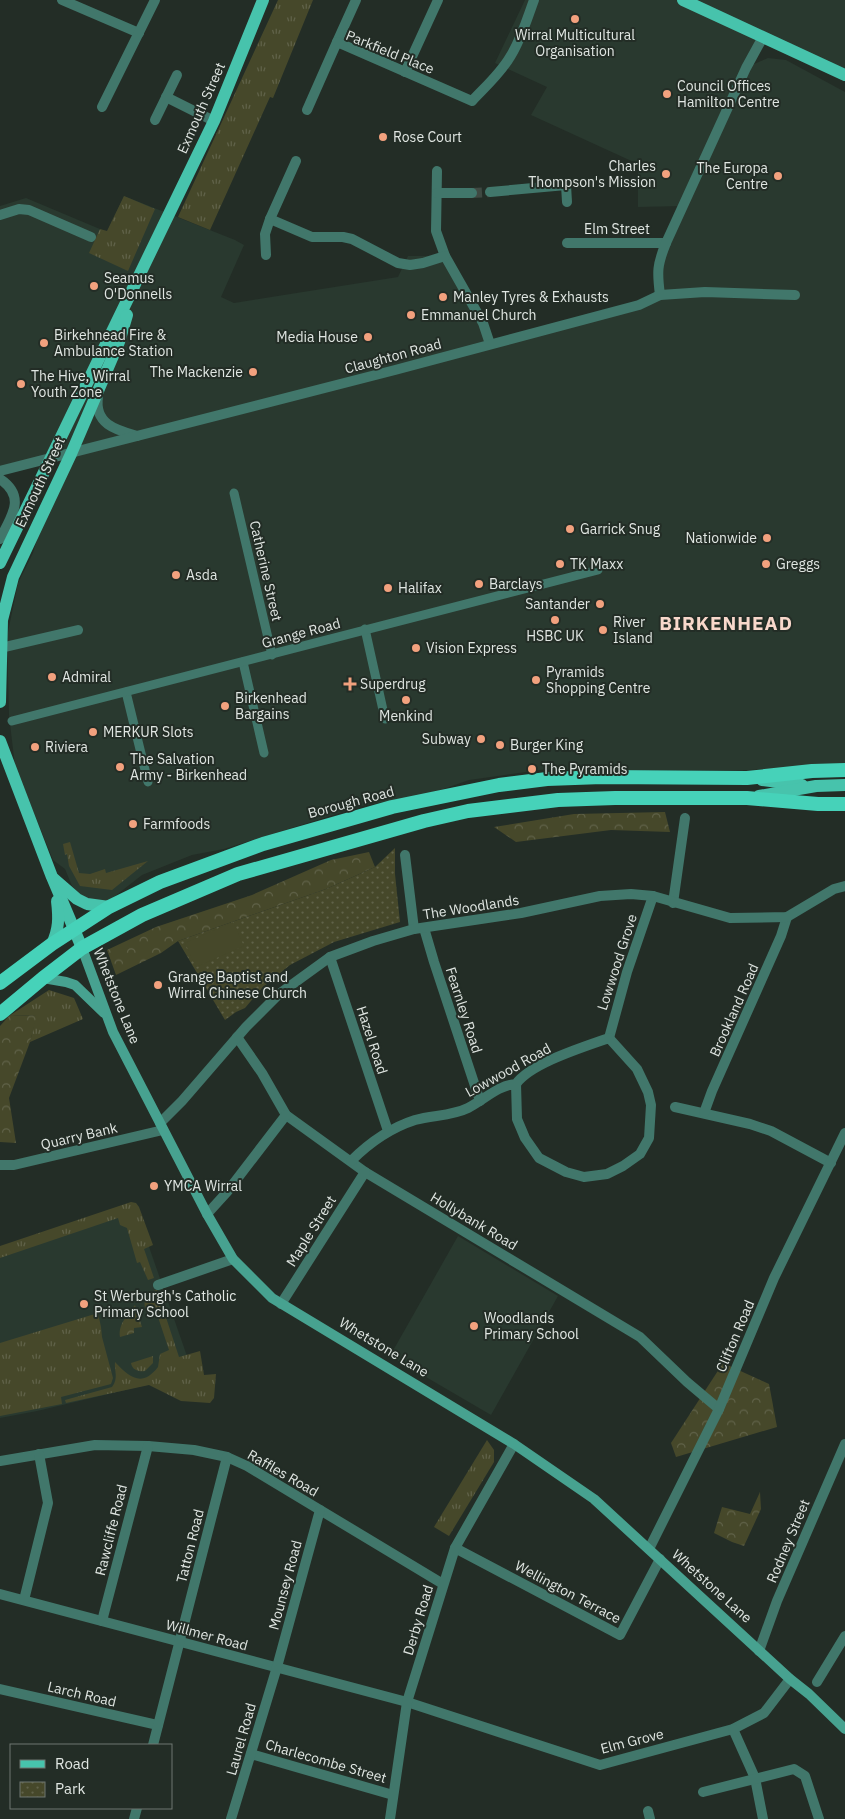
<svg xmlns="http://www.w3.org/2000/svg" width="845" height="1819" font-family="'IBM Plex Sans',sans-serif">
<defs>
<pattern id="grass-tufts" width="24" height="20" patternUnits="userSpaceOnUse" patternTransform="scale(1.25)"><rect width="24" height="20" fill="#46482a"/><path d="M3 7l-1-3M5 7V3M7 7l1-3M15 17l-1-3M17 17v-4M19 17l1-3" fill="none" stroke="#606249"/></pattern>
<pattern id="forest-crowns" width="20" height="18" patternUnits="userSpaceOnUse" patternTransform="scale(1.25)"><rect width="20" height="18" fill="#46482a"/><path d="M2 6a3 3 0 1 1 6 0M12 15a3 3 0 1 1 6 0" fill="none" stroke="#606249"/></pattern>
<pattern id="park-dots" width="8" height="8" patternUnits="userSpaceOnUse" patternTransform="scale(1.25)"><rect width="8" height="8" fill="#46482a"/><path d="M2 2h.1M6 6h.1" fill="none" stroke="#606249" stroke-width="1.8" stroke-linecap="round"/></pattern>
</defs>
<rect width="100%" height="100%" fill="#232d26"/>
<g fill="#29392f">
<polygon points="525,0 845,0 845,75 764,37 747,67 768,58 786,60 845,92 845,765 748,770 592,771 547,769 469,780 432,793 362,806 224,849 192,855 142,875 110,900 99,901 89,899 79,894 72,886 65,869 53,860 15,766 9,715 7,637 18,583 33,553 61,457 0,471 0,206 26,198 107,232 124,196 235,240 244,245 221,297 234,303 398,277 408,256 445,256 490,343 660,295 657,273 682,206 638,207 638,164 531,115 547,87 495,63"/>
<polygon points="128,1207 139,1218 188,1359 168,1380 37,1411 0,1418 0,1249"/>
<polygon points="458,1236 558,1296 491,1415 390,1356"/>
</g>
<g fill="url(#grass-tufts)">
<polygon points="278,0 313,0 273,98 270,97 210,230 178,217"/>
<polygon points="124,196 155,209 128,271 89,253 100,229 107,231"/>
<polygon points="70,842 79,873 90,874 105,869 106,873 148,861 112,890 80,886 69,866 67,854 65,855 63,844"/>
<polygon points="49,990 74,998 83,1019 30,1042 36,1015 9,1016"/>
<polygon points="131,1202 136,1203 139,1207 153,1245 144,1249 154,1278 148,1280 140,1262 137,1263 127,1228 120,1225 118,1218 0,1258 0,1246"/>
<path d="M157,1290l22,67 21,-6 4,24 12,-1 -2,24 -4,5 -29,-2 -32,-16 -83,18 -1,-3 47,-13c7,-9 2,-16 3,-25 14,15 27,26 43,5l2,-13 9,-4 -15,-45 -9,3c-2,-9 2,-16 12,-18z"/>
<polygon points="98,1313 101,1327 102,1337 113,1378 111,1384 61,1397 62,1404 0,1416 0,1343"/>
<path d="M153,1356v7l-8,8c-6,1 -13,-1 -14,-8z"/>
<polygon points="487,1440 494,1450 494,1462 449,1536 434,1527"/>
</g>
<g fill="url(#forest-crowns)">
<polygon points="665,812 670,832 611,830 516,842 494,827 574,814"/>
<polygon points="369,852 375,867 326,889 178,941 161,953 116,975 107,950 156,927 252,895 331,860"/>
<polygon points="37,1015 30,1042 9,1098 16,1143 0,1142 0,1026 9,1016"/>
<path d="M135,1305l7,22 -8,1v5l-14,4c-2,-13 8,-22 15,-32z"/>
<polygon points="723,1363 769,1384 777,1427 676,1457 671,1443"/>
<polygon points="760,1492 761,1509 744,1546 732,1542 714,1533 722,1507 750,1514"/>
</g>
<polygon fill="url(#park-dots)" points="395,848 395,874 400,922 334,942 290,965 262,988 245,1008 236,1012 225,1020 178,941 326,889 375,867"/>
<polygon fill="#46482a" points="233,922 244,946 196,967 185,943"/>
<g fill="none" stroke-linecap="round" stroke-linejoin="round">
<polyline stroke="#3f4942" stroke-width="10" stroke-dasharray="10 5" stroke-linecap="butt" points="472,193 490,192"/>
<g stroke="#41776b" stroke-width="9">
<polyline points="234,493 272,655"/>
<polyline points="365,629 385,719"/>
<polyline points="243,662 264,753"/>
<polyline points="126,692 148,782"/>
<polyline points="12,721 598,570"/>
</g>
<g stroke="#41776b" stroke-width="10">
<polyline points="62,0 139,33"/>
<polyline points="337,42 356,0"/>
<polyline points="405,72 438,0"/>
<polyline points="166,97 214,121"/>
<polyline points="102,107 155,0"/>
<path d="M307,110l30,-68 135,59c13,-14 28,-27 38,-44 11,-17 17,-38 24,-57"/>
<polyline points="155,120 177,75"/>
<polyline points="437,171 436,231 445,256 483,323 490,344"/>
<polyline points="490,192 566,185 567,202"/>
<polyline points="437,193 472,193"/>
<polyline points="0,215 19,209 29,210 91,237"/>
<polyline points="270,219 312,237 343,237 352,239 398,263 410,265 423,263 445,256"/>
<polyline points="567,243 666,243"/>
<polyline points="266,255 265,234 270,219 296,161"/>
<path d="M660,295c-3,-23 -3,-30 6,-52l80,-175 17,-31"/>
<polyline points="1,648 78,630"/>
<polyline points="405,855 414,929"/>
<polyline points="673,903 685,818"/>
<polyline points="424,928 434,962 480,1101"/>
<polyline points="330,957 388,1131"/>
<polyline points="237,1037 262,1073 286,1115 365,1172 640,1337 687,1382 719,1409"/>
<polyline points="609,1038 627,972 653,896"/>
<polyline points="675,1107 750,1124 771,1131 831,1163"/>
<polyline points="704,1113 712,1091 781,936 787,917"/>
<polyline points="160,1123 182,1101 246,1027 279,994 330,957 373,941 414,929 521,913 600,896 631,894 653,896 730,918 787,917 834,889 845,886"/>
<path d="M351,1161c18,-18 39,-33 64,-41 18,-5 37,-4 53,-12 16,-8 30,-23 48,-24 15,-21 68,-37 93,-46l28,31 11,23 3,13 -2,33 -9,16 -17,12 -16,8 -23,3 -18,-5 -27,-14 -14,-20 -8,-19 -1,-35"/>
<polyline points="0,1165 14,1165 163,1130"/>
<polyline points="207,1214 227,1192 286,1115"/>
<polyline points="158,1285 233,1259"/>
<polyline points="281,1304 365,1172"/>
<polyline points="0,1461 95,1445 148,1446 194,1450 227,1457 247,1466 443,1584"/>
<polyline points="455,1548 620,1635 660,1559"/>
<polyline points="649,1549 719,1409 774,1278 845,1133"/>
<polyline points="0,1594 407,1702 600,1765 733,1729 764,1713 790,1679"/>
<polyline points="24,1600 48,1503 39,1454"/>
<polyline points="102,1621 148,1446"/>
<polyline points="759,1651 777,1601 845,1444"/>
<polyline points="0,1689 158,1725"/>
<polyline points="733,1729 755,1778 763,1819"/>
<polyline points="153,1745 227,1457"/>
<polyline points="251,1754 393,1795"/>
<polyline points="703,1792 794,1769 805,1776 819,1819"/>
<polyline points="648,1811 650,1819"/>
<polyline points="134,1819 137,1808"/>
<polyline points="231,1819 277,1667 320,1510"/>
<polyline points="390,1819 407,1702 455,1548 514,1444"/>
</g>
<g stroke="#41776b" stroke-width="10">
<path d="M98,397c-4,27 18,33 39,39"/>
<polyline points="0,471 395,370 639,305 660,295 705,292 795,295"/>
<path d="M0,479c27,18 11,38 0,60"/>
<polyline points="817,1682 845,1636"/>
</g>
<g stroke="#47a290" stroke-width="10">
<polyline points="82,948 113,1032 207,1214 233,1259 272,1298 514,1444 594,1499 790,1679 809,1694 845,1729"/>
<polyline points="43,978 66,982 75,985 104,1013"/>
</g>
<g stroke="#47c3ac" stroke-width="12">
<polyline points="683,0 845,75"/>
<polyline points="0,563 214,121 263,0"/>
<polyline points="0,702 2,620 13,577 71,454 119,342 127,315"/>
<polyline points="0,741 52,877 82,948"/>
<polyline points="762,780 802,785"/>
<polyline points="759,796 816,786 845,785"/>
<polyline points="54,879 77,899 87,904 109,907"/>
<path d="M52,944c7,-15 7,-26 5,-43"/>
</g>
<g stroke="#46d2b9" stroke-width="14">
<polyline points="0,983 52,944 109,907 160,882 263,844 392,807 499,785 547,779 602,777 747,778 812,771 845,770"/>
<polyline points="0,1014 43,978 82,948 142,915 238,874 424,821 468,811 558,800 615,798 747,798 818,804 845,804"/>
</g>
</g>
<g fill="#f2a17e" stroke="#232d26" stroke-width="2">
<circle cx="575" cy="19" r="5"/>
<circle cx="667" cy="94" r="5"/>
<circle cx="383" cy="137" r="5"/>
<circle cx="666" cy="174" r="5"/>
<circle cx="778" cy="176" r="5"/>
<circle cx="94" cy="286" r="5"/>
<circle cx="443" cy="297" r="5"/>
<circle cx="411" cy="315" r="5"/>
<circle cx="368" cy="337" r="5"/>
<circle cx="44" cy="343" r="5"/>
<circle cx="253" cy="372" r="5"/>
<circle cx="21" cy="384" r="5"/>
<circle cx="570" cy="529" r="5"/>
<circle cx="767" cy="538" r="5"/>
<circle cx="560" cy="564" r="5"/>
<circle cx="766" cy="564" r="5"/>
<circle cx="176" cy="575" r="5"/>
<circle cx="479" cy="584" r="5"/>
<circle cx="388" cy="588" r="5"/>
<circle cx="600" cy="604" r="5"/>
<circle cx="555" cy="620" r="5"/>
<circle cx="603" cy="630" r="5"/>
<circle cx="416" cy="648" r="5"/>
<circle cx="52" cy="677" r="5"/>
<circle cx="536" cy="680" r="5"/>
<path d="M347.5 676.5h5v5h5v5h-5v5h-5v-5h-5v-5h5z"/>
<circle cx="406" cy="700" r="5"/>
<circle cx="225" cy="706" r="5"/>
<circle cx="93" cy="732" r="5"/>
<circle cx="481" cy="739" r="5"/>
<circle cx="500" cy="745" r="5"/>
<circle cx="35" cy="747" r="5"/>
<circle cx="120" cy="767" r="5"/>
<circle cx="532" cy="769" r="5"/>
<circle cx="133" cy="824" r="5"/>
<circle cx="158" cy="985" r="5"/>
<circle cx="154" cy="1186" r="5"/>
<circle cx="84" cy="1304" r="5"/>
<circle cx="474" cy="1326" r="5"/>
</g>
<g text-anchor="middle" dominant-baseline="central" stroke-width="4" stroke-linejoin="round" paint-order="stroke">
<g font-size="14" fill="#e0e6e2" stroke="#232d26" text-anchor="start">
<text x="575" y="35" text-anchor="middle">Wirral Multicultural<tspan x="575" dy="16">Organisation</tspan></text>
<text x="677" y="86">Council Offices<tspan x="677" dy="16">Hamilton Centre</tspan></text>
<text x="393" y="137">Rose Court</text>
<text x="656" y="166" text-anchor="end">Charles<tspan x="656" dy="16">Thompson's Mission</tspan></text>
<text x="768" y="168" text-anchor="end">The Europa<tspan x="768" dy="16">Centre</tspan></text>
<text x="104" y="278">Seamus<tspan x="104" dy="16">O'Donnells</tspan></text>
<text x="453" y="297">Manley Tyres &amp; Exhausts</text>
<text x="421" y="315">Emmanuel Church</text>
<text x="54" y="335">Birkehnead Fire &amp;<tspan x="54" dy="16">Ambulance Station</tspan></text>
<text x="358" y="337" text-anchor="end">Media House</text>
<text x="243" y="372" text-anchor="end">The Mackenzie</text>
<text x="31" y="376">The Hive, Wirral<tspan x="31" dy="16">Youth Zone</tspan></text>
<text x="580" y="529">Garrick Snug</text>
<text x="757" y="538" text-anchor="end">Nationwide</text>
<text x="570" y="564">TK Maxx</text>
<text x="776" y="564">Greggs</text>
<text x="186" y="575">Asda</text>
<text x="489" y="584">Barclays</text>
<text x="398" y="588">Halifax</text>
<text x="590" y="604" text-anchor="end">Santander</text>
<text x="613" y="622">River<tspan x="613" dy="16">Island</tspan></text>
<text x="555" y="636" text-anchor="middle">HSBC UK</text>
<text x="426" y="648">Vision Express</text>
<text x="546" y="672">Pyramids<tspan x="546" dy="16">Shopping Centre</tspan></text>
<text x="62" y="677">Admiral</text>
<text x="360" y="684">Superdrug</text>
<text x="235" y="698">Birkenhead<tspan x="235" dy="16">Bargains</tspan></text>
<text x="406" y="716" text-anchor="middle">Menkind</text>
<text x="103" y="732">MERKUR Slots</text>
<text x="471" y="739" text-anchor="end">Subway</text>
<text x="510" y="745">Burger King</text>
<text x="45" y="747">Riviera</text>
<text x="130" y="759">The Salvation<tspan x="130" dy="16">Army - Birkenhead</tspan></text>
<text x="542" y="769">The Pyramids</text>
<text x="143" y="824">Farmfoods</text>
<text x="168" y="977">Grange Baptist and<tspan x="168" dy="16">Wirral Chinese Church</tspan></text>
<text x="164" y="1186">YMCA Wirral</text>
<text x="94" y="1296">St Werburgh's Catholic<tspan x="94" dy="16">Primary School</tspan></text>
<text x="484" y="1318">Woodlands<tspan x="484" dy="16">Primary School</tspan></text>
</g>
<g font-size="14" fill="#e0e6e2" stroke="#232d26">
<text transform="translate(390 52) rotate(22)">Parkfield Place</text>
<text transform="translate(201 108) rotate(-66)">Exmouth Street</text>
<text x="617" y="229">Elm Street</text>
<text transform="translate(393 356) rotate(-15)">Claughton Road</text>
<text transform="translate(40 482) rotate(-65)">Exmouth Street</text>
<text transform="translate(266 571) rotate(77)">Catherine Street</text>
<text transform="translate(301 633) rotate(-15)">Grange Road</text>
<text transform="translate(351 802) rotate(-15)">Borough Road</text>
<text transform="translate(471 907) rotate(-9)">The Woodlands</text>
<text transform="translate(617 962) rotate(-72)">Lowwood Grove</text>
<text transform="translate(117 996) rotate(68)">Whetstone Lane</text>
<text transform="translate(464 1010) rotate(72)">Fearnley Road</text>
<text transform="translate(734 1010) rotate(-66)">Brookland Road</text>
<text transform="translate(372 1040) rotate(72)">Hazel Road</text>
<text transform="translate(508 1070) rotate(-29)">Lowwood Road</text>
<text transform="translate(79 1136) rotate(-13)">Quarry Bank</text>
<text transform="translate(474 1221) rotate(31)">Hollybank Road</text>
<text transform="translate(311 1231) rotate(-58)">Maple Street</text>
<text transform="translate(735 1336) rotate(-67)">Clifton Road</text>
<text transform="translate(384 1347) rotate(31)">Whetstone Lane</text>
<text transform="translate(283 1473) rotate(30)">Raffles Road</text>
<text transform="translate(111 1530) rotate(-76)">Rawcliffe Road</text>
<text transform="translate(788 1541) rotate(-67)">Rodney Street</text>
<text transform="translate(190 1546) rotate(-76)">Tatton Road</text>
<text transform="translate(285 1585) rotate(-75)">Mounsey Road</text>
<text transform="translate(712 1586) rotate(42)">Whetstone Lane</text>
<text transform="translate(568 1592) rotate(28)">Wellington Terrace</text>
<text transform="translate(418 1620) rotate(-73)">Derby Road</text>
<text transform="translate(207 1635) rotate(15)">Willmer Road</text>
<text transform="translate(82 1694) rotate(13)">Larch Road</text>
<text transform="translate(241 1739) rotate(-74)">Laurel Road</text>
<text transform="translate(632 1741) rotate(-14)">Elm Grove</text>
<text transform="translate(326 1761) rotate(16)">Charlecombe Street</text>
</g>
<g font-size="19" font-weight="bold" letter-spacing="1" fill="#f8d8cb" stroke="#232d26">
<text x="726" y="623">BIRKENHEAD</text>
</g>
</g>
<rect x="10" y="1744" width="162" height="65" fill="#232d26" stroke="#6f7771"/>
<rect x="20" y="1760" width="25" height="8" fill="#47c3ac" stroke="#6f7771"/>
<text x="55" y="1769" font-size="15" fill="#e0e6e2">Road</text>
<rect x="20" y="1782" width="25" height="15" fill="url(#park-dots)" stroke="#6f7771"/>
<text x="55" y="1794" font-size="15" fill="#e0e6e2">Park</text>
</svg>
